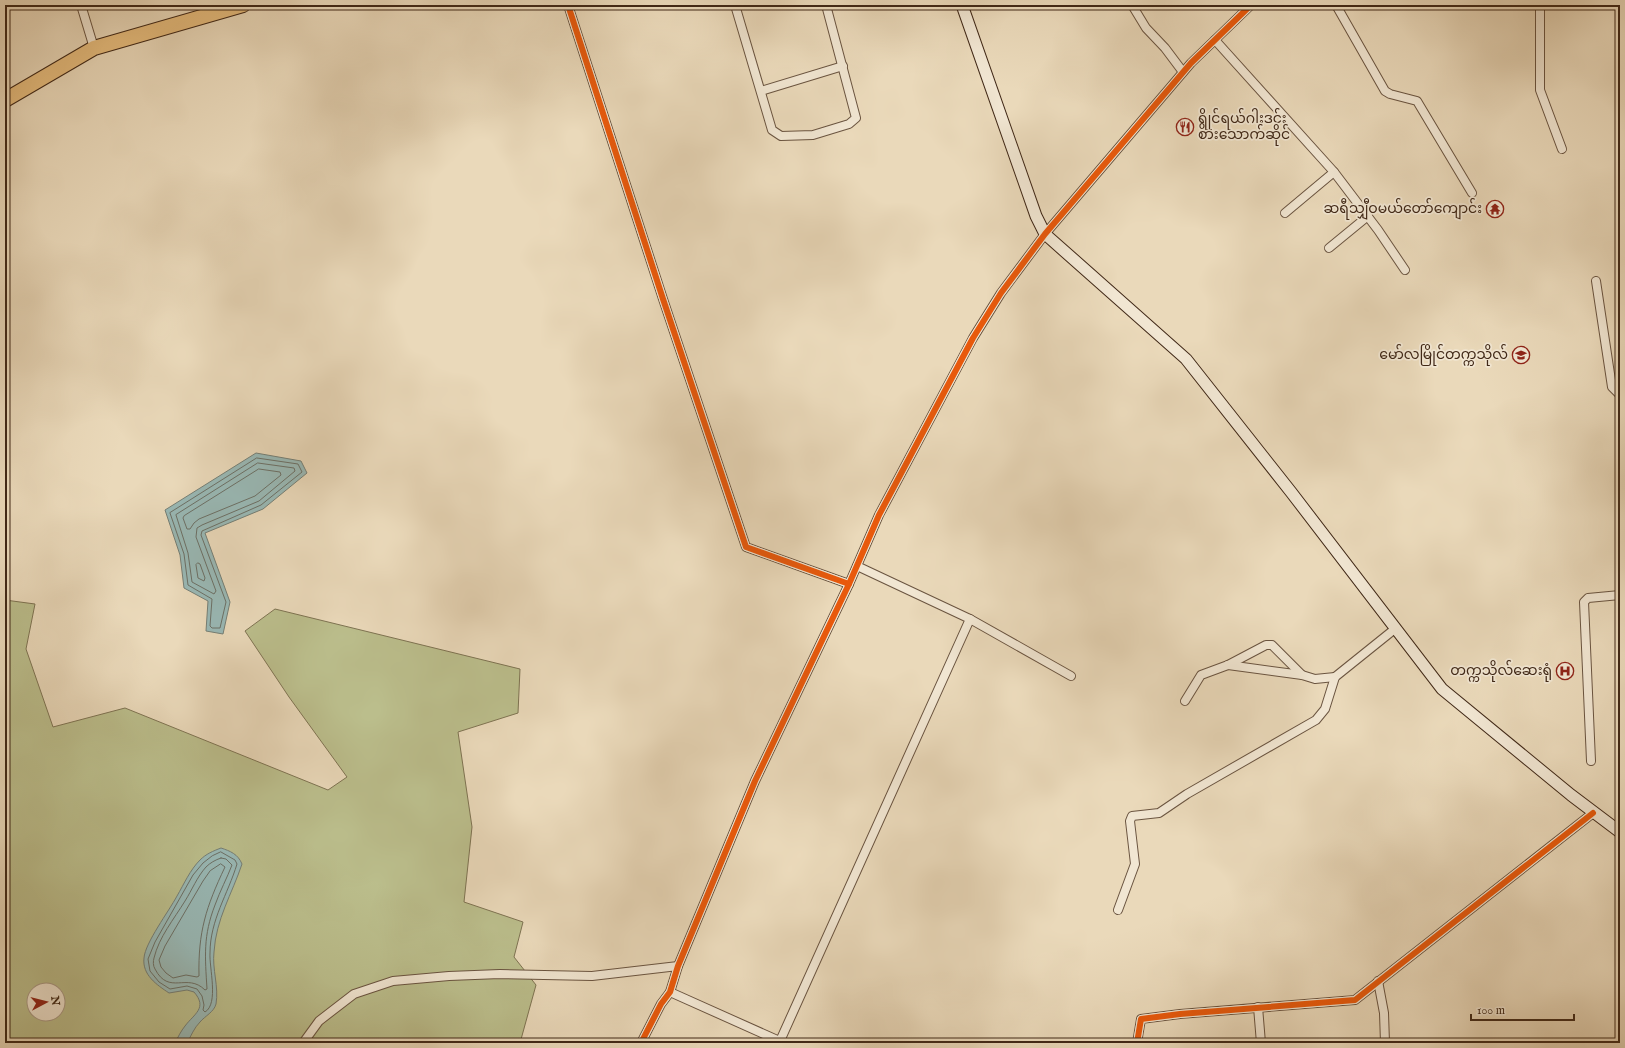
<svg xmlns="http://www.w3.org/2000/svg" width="1625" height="1048" viewBox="0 0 1625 1048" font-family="'IM FELL English','Noto Sans Myanmar',serif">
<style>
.green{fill:#bbbe8c;stroke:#7e7352;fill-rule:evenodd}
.water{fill:#99b9b6;stroke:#757f76}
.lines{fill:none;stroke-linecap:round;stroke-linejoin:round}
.shore{stroke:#6c7066;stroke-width:1}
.street-casing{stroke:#6a5440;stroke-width:10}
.secondary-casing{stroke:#402817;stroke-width:13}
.highway-casing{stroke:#402817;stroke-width:16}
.street{stroke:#f1e6d2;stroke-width:8}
.secondary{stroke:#f1e6d2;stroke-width:11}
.highway{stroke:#e5bc7d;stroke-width:14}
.cycleway-casing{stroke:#f1e6d2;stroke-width:8}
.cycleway{stroke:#e8590c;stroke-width:6}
.labels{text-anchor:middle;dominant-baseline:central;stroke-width:3.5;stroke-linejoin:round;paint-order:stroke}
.poi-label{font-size:14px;fill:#402817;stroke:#f1e6d2;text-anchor:end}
</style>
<rect width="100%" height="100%" fill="#ead9ba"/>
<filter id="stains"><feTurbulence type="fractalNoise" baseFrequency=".005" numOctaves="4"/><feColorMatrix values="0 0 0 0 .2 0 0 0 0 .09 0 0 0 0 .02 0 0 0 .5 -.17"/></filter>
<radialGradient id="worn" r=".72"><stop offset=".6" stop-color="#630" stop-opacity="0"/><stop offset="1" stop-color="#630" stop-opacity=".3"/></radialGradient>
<!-- green -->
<path class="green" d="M5 600 35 604 26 649 53 727 125 708 328 790 347 777 289 697 245 631 275 609 520 669 518 713 458 732 472 827 464 902 523 922 514 957 536 985 520 1043H5ZM34 990H58V1014H34Z"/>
<!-- water -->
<g class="water">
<path d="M256 453 301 461 307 473 263 509 205 533 230 602 223 634 206 631 208 601 184 588 180 555 165 510Z"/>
<path d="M221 848C230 851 238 854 242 864 232 894 216 919 214 952 212 969 219 987 216 1004 214 1012 205 1016 200 1022 194 1028 191 1036 187 1043H175C178 1037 181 1031 185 1026 194 1014 208 1008 194 992L187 990 169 993C157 985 142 975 144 958 145 943 169 911 177 896 184 884 190 870 200 860 206 854 213 851 221 848Z"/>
</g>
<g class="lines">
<!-- shore -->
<g class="shore">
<path d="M257 458 298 464 302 472 261 505 202 531 201 535 226 602 220 628H212L210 626 212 599 188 585 184 554 170 513Z"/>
<path d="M258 463 294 468 295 471 259 501 202 525 197 528 196 537 216 591 214 594 192 582 188 553 176 515Z"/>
<path d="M259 469 280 472 281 475 255 496 199 519 194 523 190 529H187L183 518 184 516Z"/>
<path d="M198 563 200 564 205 578 204 581 198 578 196 565Z"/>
<path d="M221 852 235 860 237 864C228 894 210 920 210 953 209 967 219 1004 205 1012L203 1010 204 1005 202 996 197 989 187 986 170 989 159 982 150 971 148 959 155 942 193 875 203 863 212 856Z"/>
<path d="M221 858 226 859 232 865C227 878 220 891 215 905 203 936 205 956 207 989L205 990C187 972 169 996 155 969 153 966 153 961 154 958 159 937 174 919 185 901 192 890 197 877 206 867 210 863 215 860 221 858Z"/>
<path d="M221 864 225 867C206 907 198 932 199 976L197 977 186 975 173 978 166 973 161 967 159 960 165 946 203 881 210 871Z"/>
</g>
<defs>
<g id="street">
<path d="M81 5 94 48"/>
<path d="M568 5 663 299 746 547 849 584"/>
<path d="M735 5 772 130 781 136 813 135 849 124 856 118 826 5"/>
<path d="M1132 5 1146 28 1165 48 1183 72"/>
<path d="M1336 5 1385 91 1390 94 1417 101 1472 193"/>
<path d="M1540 5V90L1562 149"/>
<path d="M1215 40 1334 172 1378 230 1405 270"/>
<path d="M761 91 843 66"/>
<path d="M1285 213 1334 172"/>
<path d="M1329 248 1368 216"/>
<path d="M1596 281 1612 387 1620 395"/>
<path d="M857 566 970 619 1071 676"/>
<path d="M1228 665 1302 675 1315 679 1335 677"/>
<path d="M1185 701 1201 675 1228 665 1266 645H1272L1302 675"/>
<path d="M1591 761 1584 602 1588 598 1620 595"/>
<path d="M1118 910 1135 864 1130 821 1132 816 1159 813 1187 794 1316 720 1325 709 1335 677 1396 628"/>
<path d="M1378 981 1384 1013 1385 1043"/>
<path d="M670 992 784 1043"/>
<path d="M1258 1007 1261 1043"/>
<path d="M780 1041 970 619"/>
<path d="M303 1043 319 1021 354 994 393 981 449 976 500 974 592 976 678 966"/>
<path d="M641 1043 661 1004 670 992 678 966 755 781 849 584 879 515 973 338 1001 293 1045 234 1191 63 1251 5"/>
<path d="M1137 1043 1141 1019 1180 1014 1355 1000 1593 813"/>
</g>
<path id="secondary" d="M962 5 1036 216 1045 234 1186 359 1291 492 1442 689 1571 795 1620 832"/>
<path id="highway" d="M5 100 94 48 243 5"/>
</defs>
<!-- street casing -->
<use href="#street" class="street-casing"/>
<!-- secondary casing -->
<use href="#secondary" class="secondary-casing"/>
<!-- highway casing -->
<use href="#highway" class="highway-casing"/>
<!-- street -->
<use href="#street" class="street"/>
<!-- secondary -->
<use href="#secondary" class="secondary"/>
<!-- highway -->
<use href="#highway" class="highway"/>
<defs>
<g id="cycleway">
<path d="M568 5 663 299 746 547 849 584"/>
<path d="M641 1043 661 1004 670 992 678 966 755 781 849 584 879 515 973 338 1001 293 1045 234 1191 63 1251 5"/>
<path d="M1137 1043 1141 1019 1180 1014 1355 1000 1593 813"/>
</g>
</defs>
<!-- cycleway casing -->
<use href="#cycleway" class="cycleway-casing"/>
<!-- cycleway -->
<use href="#cycleway" class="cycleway"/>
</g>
<!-- icons -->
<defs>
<symbol id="restaurant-ring" viewBox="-11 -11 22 22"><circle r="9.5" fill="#f1e6d2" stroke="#8f2418" stroke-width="1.5"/><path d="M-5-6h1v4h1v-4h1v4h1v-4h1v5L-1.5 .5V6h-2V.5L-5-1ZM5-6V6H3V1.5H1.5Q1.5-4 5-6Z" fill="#8f2418"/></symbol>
<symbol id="temple-ring" viewBox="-11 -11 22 22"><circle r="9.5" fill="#f1e6d2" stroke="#8f2418" stroke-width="1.5"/><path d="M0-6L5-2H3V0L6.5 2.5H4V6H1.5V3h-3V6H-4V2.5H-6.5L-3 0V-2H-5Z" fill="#8f2418"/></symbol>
<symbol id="university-ring" viewBox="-11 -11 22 22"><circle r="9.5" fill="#f1e6d2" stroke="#8f2418" stroke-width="1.5"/><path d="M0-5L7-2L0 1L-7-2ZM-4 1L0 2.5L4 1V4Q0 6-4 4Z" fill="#8f2418"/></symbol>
<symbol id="hospital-ring" viewBox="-11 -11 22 22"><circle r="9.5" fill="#f1e6d2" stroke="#8f2418" stroke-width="1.5"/><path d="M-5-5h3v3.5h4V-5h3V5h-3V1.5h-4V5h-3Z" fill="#8f2418"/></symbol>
</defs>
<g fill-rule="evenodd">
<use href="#restaurant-ring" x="1175" y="117" width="20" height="20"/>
<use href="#temple-ring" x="1485" y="199" width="20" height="20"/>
<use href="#university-ring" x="1511" y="345" width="20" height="20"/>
<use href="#hospital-ring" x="1555" y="661" width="20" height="20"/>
</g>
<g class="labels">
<!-- poi labels -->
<g class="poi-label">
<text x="1198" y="119" text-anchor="start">ရွိုင်ရယ်ဂါးဒင်း<tspan x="1198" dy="16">စားသောက်ဆိုင်</tspan></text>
<text x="1482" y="209">ဆရီသျှီဝမယ်တော်ကျောင်း</text>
<text x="1508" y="355">မော်လမြိုင်တက္ကသိုလ်</text>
<text x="1552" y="671">တက္ကသိုလ်ဆေးရုံ</text>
</g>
</g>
<!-- margin -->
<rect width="1625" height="1048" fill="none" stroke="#ead9ba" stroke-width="20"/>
<rect x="6" y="6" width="1613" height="1036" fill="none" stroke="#402817" stroke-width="2"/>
<rect x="10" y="10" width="1605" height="1028" fill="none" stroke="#402817"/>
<!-- north arrow -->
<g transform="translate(46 1002) rotate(83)"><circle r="19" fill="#f1e6d2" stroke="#aa9a87"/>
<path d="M0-3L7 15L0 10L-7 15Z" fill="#8f2418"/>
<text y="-6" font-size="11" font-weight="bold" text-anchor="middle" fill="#402817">N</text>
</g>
<!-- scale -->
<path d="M1471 1014v6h103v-6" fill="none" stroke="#402817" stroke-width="2"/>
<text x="1477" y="1014" font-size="12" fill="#402817" stroke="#f1e6d2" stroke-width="3" paint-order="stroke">100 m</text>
<rect width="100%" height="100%" filter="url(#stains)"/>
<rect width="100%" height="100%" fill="url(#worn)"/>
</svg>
